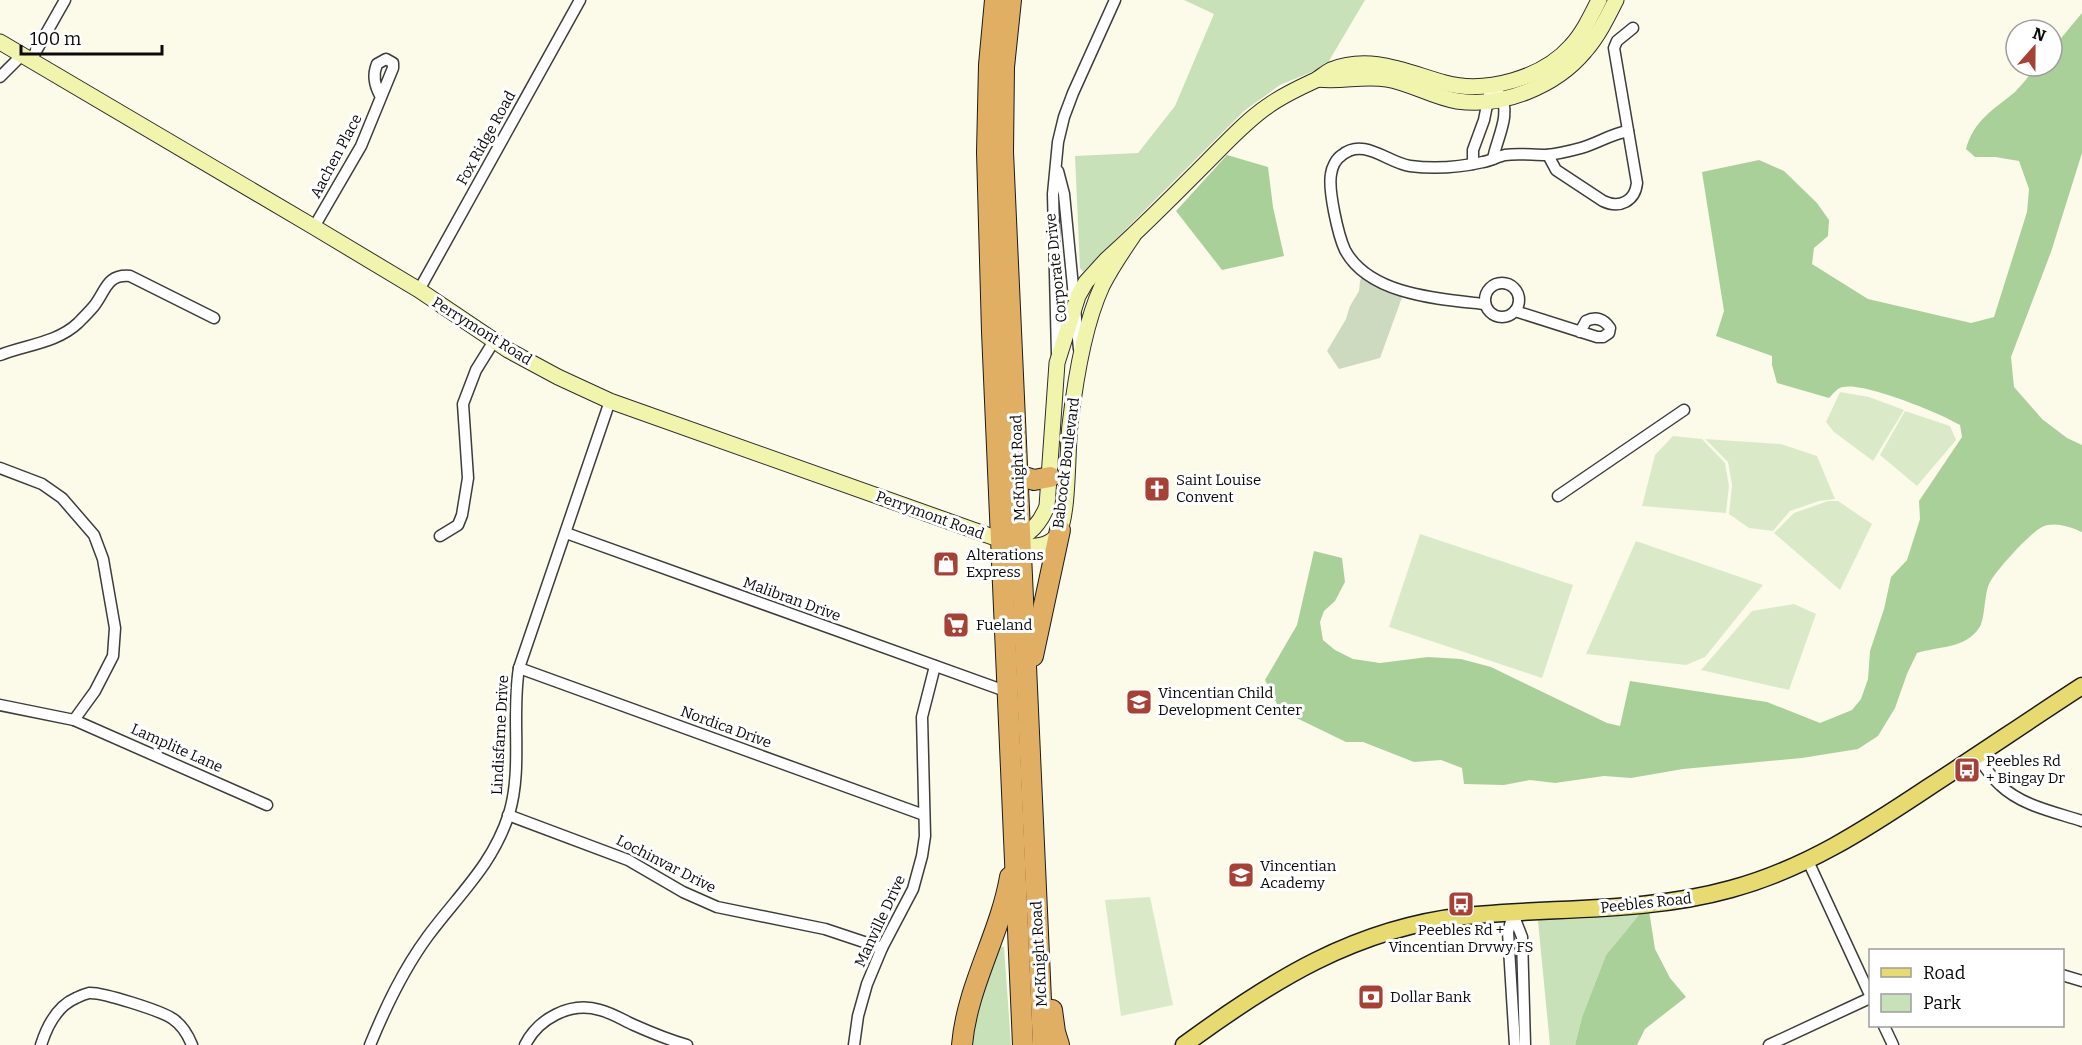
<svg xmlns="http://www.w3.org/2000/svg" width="2082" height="1045" viewBox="0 0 2082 1045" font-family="Bitter,serif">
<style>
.green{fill:#c8e1b9}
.forest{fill:#aad09a}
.cemetery{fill:#cddabf}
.pitch{fill:#daeac9}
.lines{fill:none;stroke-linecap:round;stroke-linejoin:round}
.street-casing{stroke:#3d3d3d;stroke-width:13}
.secondary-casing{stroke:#2c2c2c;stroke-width:17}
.primary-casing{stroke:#1b1b1b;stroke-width:19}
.highway-casing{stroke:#1b1b1b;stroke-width:22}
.street{stroke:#fff;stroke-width:10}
.secondary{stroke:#f1f4ad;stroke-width:15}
.primary{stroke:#e6da70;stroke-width:16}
.highway{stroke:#e0af64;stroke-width:20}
.labels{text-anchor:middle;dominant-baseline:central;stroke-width:6;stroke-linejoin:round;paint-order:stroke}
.street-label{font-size:15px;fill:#0a0a0a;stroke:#fff}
.poi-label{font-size:15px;fill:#0a0a0a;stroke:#fff;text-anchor:start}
</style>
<rect width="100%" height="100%" fill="#fcfbea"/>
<!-- green -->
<g class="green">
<path d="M1184 0H1365L1326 66 1280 85 1244 111 1083 272 1080 268 1075 156 1138 153 1175 106 1214 14Z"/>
<path d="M1648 904 1606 955 1582 1017 1575 1045H1550L1537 911Z"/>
<path d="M995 946 1004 947 1011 1045H969L972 1020Z"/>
</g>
<!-- forest -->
<g class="forest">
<path d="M2082 13V153L2051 252 2011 357 2014 387 2042 419 2067 438 2082 445V532C2070 527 2055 521 2042 527 2030 533 1995 571 1989 584 1984 595 1985 621 1979 628 1965 649 1939 646 1917 653L1907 674 1895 708 1878 736 1858 749 1802 758 1683 769 1631 778 1604 776 1555 783 1530 780 1504 785 1464 784 1462 768 1441 760 1414 762 1363 742H1346L1280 710 1265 680 1297 625 1314 551 1342 558 1345 582 1335 601 1324 611 1320 622 1323 640 1335 650 1353 659 1380 663 1428 657 1461 659 1491 667 1607 723 1620 726 1630 681 1767 702 1820 723 1852 710 1861 699 1868 679 1870 651 1884 609 1891 577 1907 560 1920 519 1919 501 1962 437 1960 425C1940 413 1864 382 1843 387 1837 388 1833 394 1829 398L1777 383 1772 365V356L1716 336 1724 311 1702 172 1759 160 1784 171 1817 203 1829 220 1828 236 1814 248 1812 264 1868 299 1971 323 1994 317 2027 212 2029 189 2019 161 1995 157H1975L1966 149C1974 120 1993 110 2015 92 2023 84 2030 74 2037 66H2052V49Z"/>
<path d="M1227 155 1268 167 1273 207 1284 256 1222 270 1176 211Z"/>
<path d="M1648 904 1655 949 1670 978 1686 997 1645 1029 1637 1045H1575L1582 1017 1606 955Z"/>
</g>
<!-- cemetery -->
<path class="cemetery" d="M1364 271 1404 292 1380 358 1339 369 1327 351 1346 319 1350 306 1359 291 1360 281Z"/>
<!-- pitch -->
<g class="pitch">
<path d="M1840 392 1869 397 1904 410 1873 461 1834 432 1826 422Z"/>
<path d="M1905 411 1950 426 1956 440 1917 486 1880 455Z"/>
<path d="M1673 436 1702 439 1725 463 1729 486 1726 513 1642 506 1655 455Z"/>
<path d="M1705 439 1781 444 1817 456 1835 499 1819 501 1790 511 1773 531 1749 528 1729 514 1732 485 1728 462Z"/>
<path d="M1828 501H1838L1872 524 1840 590 1774 533 1794 513Z"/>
<path d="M1420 534 1573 585 1542 678 1389 627Z"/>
<path d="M1636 541 1763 585 1705 657 1686 665 1586 654Z"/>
<path d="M1794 604 1816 614 1789 690 1701 670 1752 611Z"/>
<path d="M1150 897 1173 1005 1121 1016 1105 900Z"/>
</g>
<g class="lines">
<defs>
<g id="street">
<path d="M31 60 65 0"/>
<path d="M0 77 22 55"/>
<path d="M1548 155 1556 170 1603 201C1620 209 1635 201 1637 183L1614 48 1617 41 1633 28"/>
<path d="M1493 159C1496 140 1513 112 1499 94"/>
<path d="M1473 164V150L1484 120 1491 85"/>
<path d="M1058 171 1064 194 1079 349"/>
<path d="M314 227 361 146 393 68V63L386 59 377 64C372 76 375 87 381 97"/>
<circle cx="1502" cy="300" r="17"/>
<path d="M419 290 580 0"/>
<path d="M1484 304C1439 299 1369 295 1345 250 1338 235 1328 190 1331 174 1332 167 1336 159 1342 155 1364 137 1388 163 1410 166 1433 169 1461 167 1483 162 1490 161 1497 157 1505 155 1518 153 1532 155 1546 155 1558 154 1570 151 1581 148 1598 143 1611 134 1628 131"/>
<path d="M1515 311 1597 337H1603L1609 333 1610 328C1604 319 1596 316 1586 321L1580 332"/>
<path d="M1057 354 1053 194 1058 142 1064 117 1073 93 1115 0"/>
<path d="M0 355C25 345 57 343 78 323 83 318 89 312 94 306 106 291 106 274 130 276L214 318"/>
<path d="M0 468 42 484 62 498 94 535 103 559 115 628 113 656 95 691 74 720"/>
<path d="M1558 496 1684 410"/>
<path d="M566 533 1008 692"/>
<path d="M440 536 458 525 462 515 468 478 463 404 476 370 494 341"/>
<path d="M519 668 924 815"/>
<path d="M0 705 74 720 267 805"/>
<path d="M1977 756C1984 766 1991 777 2000 785 2022 806 2055 812 2082 821"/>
<path d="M508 815 628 860 683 892 717 907 825 929 882 948"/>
<path d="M1808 861 1870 995"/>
<path d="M1513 914 1522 937 1525 1045"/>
<path d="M1513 914 1508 932 1515 1045"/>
<path d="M2062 975 2082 981"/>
<path d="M1884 1026 1893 1045"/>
<path d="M41 1045C47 1026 57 1006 76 998 80 996 85 994 89 993 102 992 162 1011 173 1019 182 1025 188 1035 192 1045"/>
<path d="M370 1045C386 1006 403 970 428 936 459 894 492 866 509 814 523 768 511 716 519 668L610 401"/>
<path d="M525 1045C538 1019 570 1001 600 1010 612 1013 623 1020 634 1025 652 1033 669 1040 687 1045"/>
<path d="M854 1045 858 1016 867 984 882 948 913 889 922 856 925 836 922 717 935 666"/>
<path d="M1769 1045 1870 998"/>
</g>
<g id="secondary">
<path d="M0 42 314 227 419 290 508 350 558 377 610 401 1021 547C1035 546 1050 547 1058 534 1069 516 1067 448 1070 425 1075 382 1084 325 1102 286 1111 268 1122 252 1133 236"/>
<path d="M1318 79C1341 82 1363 75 1387 79 1411 83 1433 97 1457 101 1502 108 1556 86 1585 51 1598 36 1607 18 1616 0"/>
<path d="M1013 539C1029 538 1042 520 1047 506L1057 363 1078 296 1086 282 1107 259C1142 228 1175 194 1208 161 1227 142 1246 121 1268 106 1283 95 1299 88 1316 80 1321 77 1325 73 1331 70 1371 54 1408 73 1445 83 1486 94 1543 78 1571 46 1583 33 1591 16 1599 0"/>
</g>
<path id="primary" d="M1184 1045C1271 981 1355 928 1465 916 1554 907 1645 913 1731 889 1805 869 1866 829 1929 787 1980 754 2031 719 2082 686"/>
<g id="highway">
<path d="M995 0 989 65 987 152 992 332 1023 1045"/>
<path d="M1011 0 1004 67 1003 152 1043 1045"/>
<path d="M1018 475 1034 480 1050 477"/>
<path d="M1033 656 1060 530"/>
<path d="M1052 1010 1055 1032 1059 1045"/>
<path d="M962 1045C967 986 1000 935 1010 877"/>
</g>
</defs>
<!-- street casing -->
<use href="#street" class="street-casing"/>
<!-- secondary casing -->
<use href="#secondary" class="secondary-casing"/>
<!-- primary casing -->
<use href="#primary" class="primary-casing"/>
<!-- highway casing -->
<use href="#highway" class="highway-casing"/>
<!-- street -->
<use href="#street" class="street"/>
<!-- secondary -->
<use href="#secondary" class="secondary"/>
<!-- primary -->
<use href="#primary" class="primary"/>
<!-- highway -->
<use href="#highway" class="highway"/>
</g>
<!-- icons -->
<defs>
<symbol id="church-square" viewBox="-11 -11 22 22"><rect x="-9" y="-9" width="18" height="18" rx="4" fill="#a64136" stroke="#fff"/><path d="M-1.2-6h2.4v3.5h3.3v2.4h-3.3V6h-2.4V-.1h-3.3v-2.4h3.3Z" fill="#fff"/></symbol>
<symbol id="shop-square" viewBox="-11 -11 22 22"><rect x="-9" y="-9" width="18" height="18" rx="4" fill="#a64136" stroke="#fff"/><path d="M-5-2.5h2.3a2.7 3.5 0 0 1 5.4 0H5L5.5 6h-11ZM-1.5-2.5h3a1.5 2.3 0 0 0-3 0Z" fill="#fff"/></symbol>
<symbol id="supermarket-square" viewBox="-11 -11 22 22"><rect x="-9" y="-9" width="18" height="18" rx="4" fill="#a64136" stroke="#fff"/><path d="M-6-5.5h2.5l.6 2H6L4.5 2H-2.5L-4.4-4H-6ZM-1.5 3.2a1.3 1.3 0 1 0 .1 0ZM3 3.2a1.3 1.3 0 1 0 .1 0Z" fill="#fff"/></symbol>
<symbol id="school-square" viewBox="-11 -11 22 22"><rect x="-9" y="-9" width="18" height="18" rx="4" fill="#a64136" stroke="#fff"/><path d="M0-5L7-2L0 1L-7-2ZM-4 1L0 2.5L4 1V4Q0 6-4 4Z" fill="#fff"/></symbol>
<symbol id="bus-square" viewBox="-11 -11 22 22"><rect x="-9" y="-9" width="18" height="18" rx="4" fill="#a64136" stroke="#fff"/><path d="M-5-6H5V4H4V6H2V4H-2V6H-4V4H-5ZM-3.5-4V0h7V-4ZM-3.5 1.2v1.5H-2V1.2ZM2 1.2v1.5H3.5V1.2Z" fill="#fff"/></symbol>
<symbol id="bank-square" viewBox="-11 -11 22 22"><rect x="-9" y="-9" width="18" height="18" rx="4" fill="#a64136" stroke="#fff"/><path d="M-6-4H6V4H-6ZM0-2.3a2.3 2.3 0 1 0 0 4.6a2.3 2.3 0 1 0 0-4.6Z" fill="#fff"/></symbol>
</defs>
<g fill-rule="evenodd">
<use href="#church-square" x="1142" y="474" width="30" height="30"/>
<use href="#shop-square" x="931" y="549" width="30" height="30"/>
<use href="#supermarket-square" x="941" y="610" width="30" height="30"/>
<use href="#school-square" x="1124" y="687" width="30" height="30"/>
<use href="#bus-square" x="1952" y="755" width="30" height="30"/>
<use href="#school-square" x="1226" y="860" width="30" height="30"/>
<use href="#bus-square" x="1446" y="889" width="30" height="30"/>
<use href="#bank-square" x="1356" y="982" width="30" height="30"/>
</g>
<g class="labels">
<!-- street labels -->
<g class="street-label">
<text transform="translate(486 138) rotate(-61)">Fox Ridge Road</text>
<text transform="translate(336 156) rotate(-62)">Aachen Place</text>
<text transform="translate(1056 268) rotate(-96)">Corporate Drive</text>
<text transform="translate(482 331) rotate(32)">Perrymont Road</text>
<text transform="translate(1066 463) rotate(-83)">Babcock Boulevard</text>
<text transform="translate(1018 468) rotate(-92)">McKnight Road</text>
<text transform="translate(930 515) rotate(20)">Perrymont Road</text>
<text transform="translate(792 599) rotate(20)">Malibran Drive</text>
<text transform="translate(726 727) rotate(20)">Nordica Drive</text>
<text transform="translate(500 735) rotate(-87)">Lindisfarne Drive</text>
<text transform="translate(177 748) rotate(24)">Lamplite Lane</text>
<text transform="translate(666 864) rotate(27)">Lochinvar Drive</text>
<text transform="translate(1646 903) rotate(-6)">Peebles Road</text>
<text transform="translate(880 921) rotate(-65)">Manville Drive</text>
<text transform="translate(1039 954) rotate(-93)">McKnight Road</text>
</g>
<!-- poi labels -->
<g class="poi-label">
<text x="1176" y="480">Saint Louise<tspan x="1176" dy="17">Convent</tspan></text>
<text x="966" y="555">Alterations<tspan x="966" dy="17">Express</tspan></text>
<text x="976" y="625">Fueland</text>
<text x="1158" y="693">Vincentian Child<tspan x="1158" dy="17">Development Center</tspan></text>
<text x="1986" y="761">Peebles Rd<tspan x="1986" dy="17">+ Bingay Dr</tspan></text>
<text x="1260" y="866">Vincentian<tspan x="1260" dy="17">Academy</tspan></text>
<text x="1461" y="930" text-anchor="middle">Peebles Rd +<tspan x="1461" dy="17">Vincentian Drvwy FS</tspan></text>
<text x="1390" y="997">Dollar Bank</text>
</g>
</g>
<!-- legend -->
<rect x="1869" y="949" width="195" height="78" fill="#ffffff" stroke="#9d9d9d" stroke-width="1.5"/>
<rect x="1881" y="968" width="30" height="9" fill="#e6da70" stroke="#9d9d9d" stroke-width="1.5"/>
<text x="1923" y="979" font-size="18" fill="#0a0a0a">Road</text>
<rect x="1881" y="994" width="30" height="18" fill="#c8e1b9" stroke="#9d9d9d" stroke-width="1.5"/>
<text x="1923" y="1009" font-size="18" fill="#0a0a0a">Park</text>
<!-- north arrow -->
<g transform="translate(2034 48) rotate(21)"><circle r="28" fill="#ffffff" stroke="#9d9d9d" stroke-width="1.5"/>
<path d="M0-4.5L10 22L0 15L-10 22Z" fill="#a64136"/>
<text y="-9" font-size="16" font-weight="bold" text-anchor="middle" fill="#0a0a0a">N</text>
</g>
<!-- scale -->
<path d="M21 45v9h141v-9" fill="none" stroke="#0a0a0a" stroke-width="3"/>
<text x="30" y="45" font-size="18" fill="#0a0a0a" stroke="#ffffff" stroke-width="4.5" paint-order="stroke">100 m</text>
</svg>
